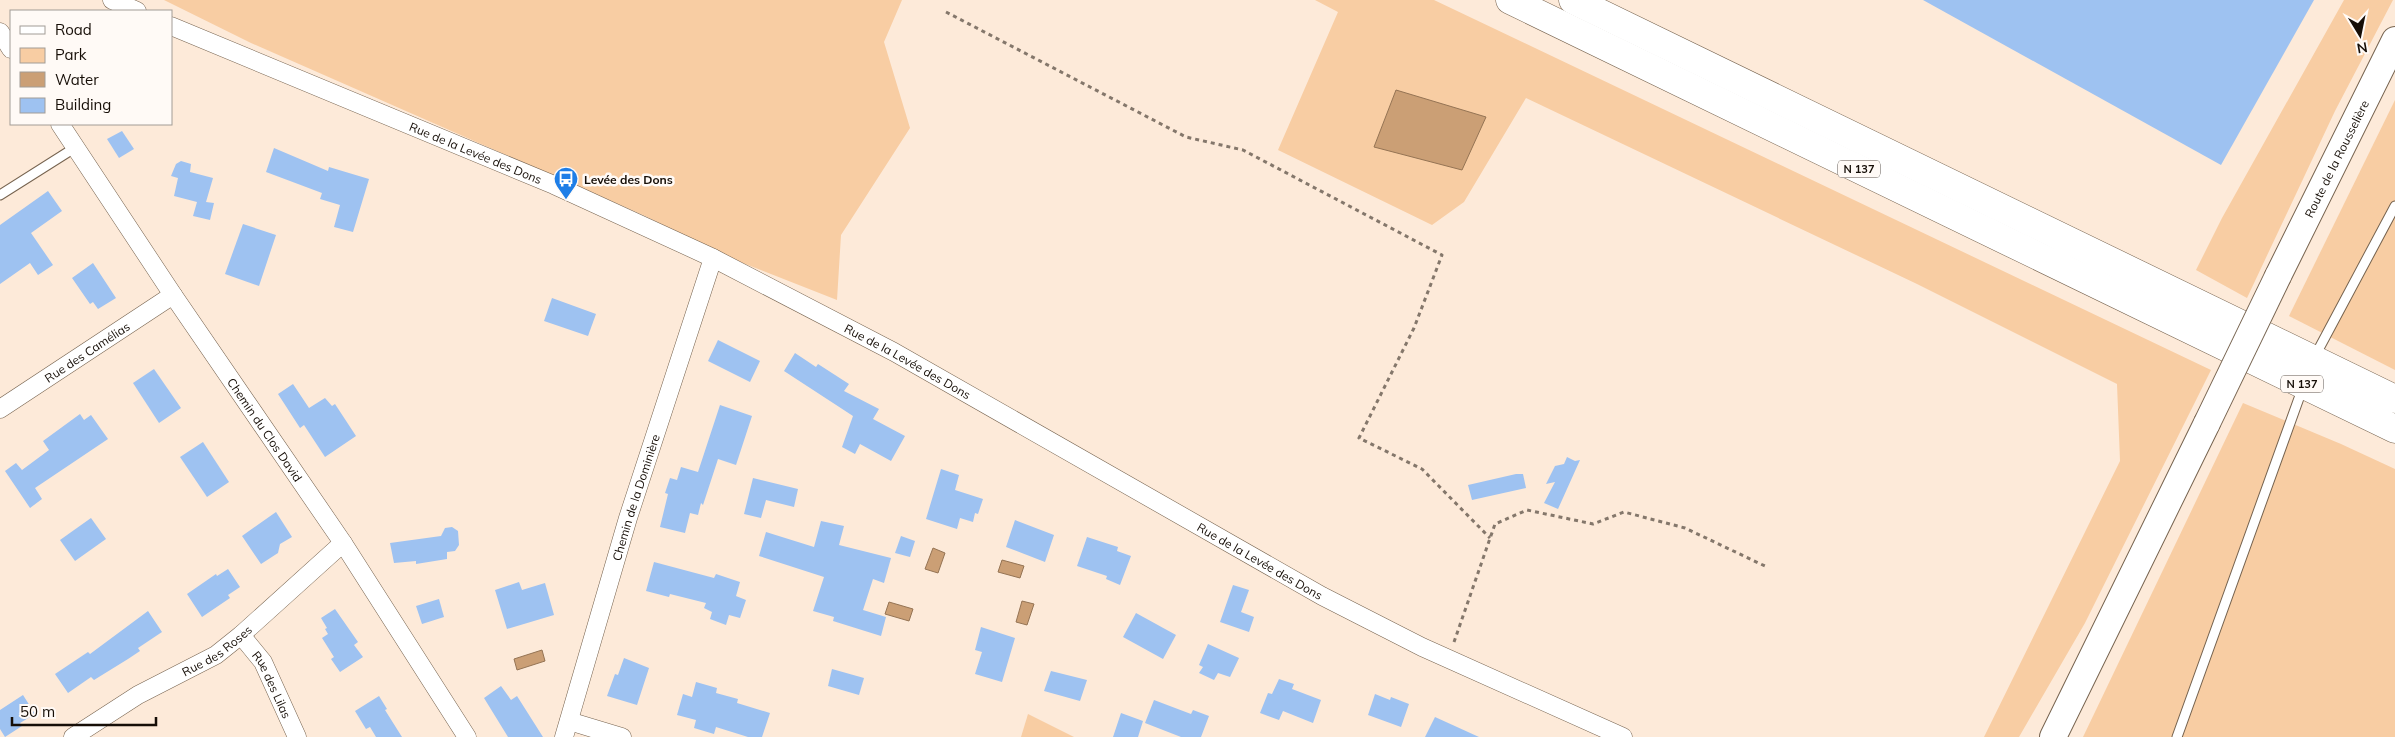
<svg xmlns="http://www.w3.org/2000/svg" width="2395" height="737" viewBox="0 0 2395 737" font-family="Mulish,sans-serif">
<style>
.green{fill:#f8cda3}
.water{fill:#cb9f75;stroke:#957454}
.building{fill:#9ec2f1}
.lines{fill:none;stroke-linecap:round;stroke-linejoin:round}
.lane-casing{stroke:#76634f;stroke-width:11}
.street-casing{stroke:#76634f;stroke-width:19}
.secondary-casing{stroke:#76634f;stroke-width:28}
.highway-casing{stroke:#76634f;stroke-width:29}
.path{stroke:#84776b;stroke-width:3;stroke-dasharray:4 4;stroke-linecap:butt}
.lane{stroke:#fff;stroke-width:9}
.street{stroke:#fff;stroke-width:18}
.secondary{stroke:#fff;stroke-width:26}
.highway{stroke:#fff;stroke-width:28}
.secondary-bridge-casing{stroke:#76634f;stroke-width:28;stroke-linecap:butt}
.secondary-bridge{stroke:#fff;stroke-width:26}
.labels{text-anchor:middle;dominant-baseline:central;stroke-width:5;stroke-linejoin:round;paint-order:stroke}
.shield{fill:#fffaf6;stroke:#5c554f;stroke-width:1}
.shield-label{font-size:11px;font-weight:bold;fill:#160e07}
.street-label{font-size:12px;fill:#160e07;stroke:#fffaf6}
.poi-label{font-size:12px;font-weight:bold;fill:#160e07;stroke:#fffaf6;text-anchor:start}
</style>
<rect width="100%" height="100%" fill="#fdead9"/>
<!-- green -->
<g class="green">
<path d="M164 0H902L884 42 910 128 841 235 837 300 730 258 643 215 251 43Z"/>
<path d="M1315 0H1434L2211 370 2085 623 2019 737H1984L2120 461 2117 384 1917 284 1526 98 1464 202 1432 225 1278 150 1338 12Z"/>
<path d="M2344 0H2393L2335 111 2247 298 2196 270 2222 218Z"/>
<path d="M2395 100V370L2289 316Z"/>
<path d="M2243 403 2341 444 2395 469V737H2083Z"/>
<path d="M1028 714 1074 737H1021Z"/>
</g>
<!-- water -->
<g class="water">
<path d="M1396 90 1486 117 1462 170 1374 147Z"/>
<path d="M933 548 945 553 938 573 925 569Z"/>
<path d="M1002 560 1024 566 1020 578 998 572Z"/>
<path d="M1022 601 1034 604 1027 625 1016 622Z"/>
<path d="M889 602 913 609 909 621 885 614Z"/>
<path d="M542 650 545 661 517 670 514 659Z"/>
</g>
<!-- building -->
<g class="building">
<path d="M1923 0H2314L2221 165Z"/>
<path d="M122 131 134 149 119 158 107 139Z"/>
<path d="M274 148 328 171 329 167 369 179 353 232 334 227 340 205 320 199 322 193 266 172Z"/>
<path d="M181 161 191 164 190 172 213 178 206 202 214 203 210 220 193 216 197 202 174 196 178 178 171 176 176 164Z"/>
<path d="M48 191 62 211 31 233 53 265 38 275 30 263 0 284V225Z"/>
<path d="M243 224 276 235 259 286 225 274Z"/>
<path d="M93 263 116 298 98 309 93 302 90 304 72 278Z"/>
<path d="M552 298 596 314 588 336 544 321Z"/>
<path d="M718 340 760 361 750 382 708 361Z"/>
<path d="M795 353 816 367 818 364 849 384 844 391 879 409 873 419 905 436 891 461 860 444 855 454 842 447 853 416 784 371Z"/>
<path d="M154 369 181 408 159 423 133 383Z"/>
<path d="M293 384 309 408 325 398 332 406 335 404 356 436 325 457 304 425 300 428 278 394Z"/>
<path d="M720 405 752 416 736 465 718 459 703 505 701 503 698 515 690 513 685 533 660 527 668 494 665 493 670 478 677 480 681 467 698 472Z"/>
<path d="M80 414 84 420 91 415 108 439 35 488 42 499 30 508 5 471 16 463 22 470 49 450 43 441Z"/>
<path d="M203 442 229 482 207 497 180 457Z"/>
<path d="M1567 457 1575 461 1580 460 1558 509 1544 503 1555 482 1546 484 1555 466 1564 464Z"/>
<path d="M941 469 959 475 955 490 983 499 978 514 975 513 973 522 960 518 957 529 926 519Z"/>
<path d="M1516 474H1523L1526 488 1472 500 1468 485Z"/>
<path d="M753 478 798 489 794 507 766 500 761 518 744 514Z"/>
<path d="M276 512 292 537 280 544 278 553 261 564 242 536Z"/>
<path d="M91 518 106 539 75 561 60 540Z"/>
<path d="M1015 520 1054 535 1045 562 1006 547Z"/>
<path d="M821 521 844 526 839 545 891 558 884 583 873 579 863 610 886 617 881 636 833 621 834 617 813 611 824 577 759 556 766 532 814 547Z"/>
<path d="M452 527 458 531 459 545 455 551 447 552V559L416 564V561L394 563 390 543 441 536 445 528Z"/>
<path d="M901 536 915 541 910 557 895 553Z"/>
<path d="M1087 537 1118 547 1117 551 1131 556 1120 585 1106 579 1107 576 1077 566Z"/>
<path d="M654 562 714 578 716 574 740 582 736 596 746 600 740 618 729 615 726 625 710 619 712 612 704 608 706 603 670 594 669 597 646 591Z"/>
<path d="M228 569 240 587 228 595 230 598 202 617 187 594 216 574 217 576Z"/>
<path d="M519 582 522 590 545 583 554 615 507 629 495 590Z"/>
<path d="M1233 585 1249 590 1241 612 1254 617 1249 632 1220 622Z"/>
<path d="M439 599 444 617 422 624 416 606Z"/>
<path d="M335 609 358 642 354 645 363 657 340 672 331 659 334 657 322 638 328 634 325 629 327 628 321 618Z"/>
<path d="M148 611 162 632 138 648 140 651 128 659 94 680 91 677 68 693 55 674 88 652 90 654Z"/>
<path d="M1136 613 1176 635 1163 659 1123 637Z"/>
<path d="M981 627 1015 638 1002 682 975 674 982 652 975 650Z"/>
<path d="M1208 644 1239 658 1230 677 1218 673 1214 680 1199 673 1203 667 1199 665Z"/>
<path d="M624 658 649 668 637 705 607 696 615 674 618 675Z"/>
<path d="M832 669 864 678 859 695 828 686Z"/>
<path d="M1051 671 1087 680 1080 701 1044 691Z"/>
<path d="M1279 679 1294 684 1292 689 1321 700 1313 723 1283 711 1279 720 1260 713 1268 693 1272 694Z"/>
<path d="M696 682 717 688 716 693 738 699 737 703 770 713 762 737H748L716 727 714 734 694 728 696 720 677 715 683 694 692 697Z"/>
<path d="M501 686 511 700 517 696 543 737H508L484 698Z"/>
<path d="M1375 694 1390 700 1391 697 1409 704 1401 727 1368 715Z"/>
<path d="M23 695 35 714 20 723 22 726 5 737 0 729V710Z"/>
<path d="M379 696 387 709 385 710 402 737H376L370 727 366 729 355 711Z"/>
<path d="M1154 700 1191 714 1193 710 1209 716 1201 737H1181L1145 723Z"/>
<path d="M1121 713 1143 721 1138 737H1113Z"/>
<path d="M1435 717 1479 737H1425Z"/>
</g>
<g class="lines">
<defs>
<g id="lane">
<path d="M0 195 76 147"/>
<path d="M2315 356 2395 206"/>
<path d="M2177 737 2303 387"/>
</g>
<g id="street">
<path d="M112 0 137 11"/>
<path id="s1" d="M171 26 554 185 713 258 894 352 1322 596 1422 647 1623 737"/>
<path d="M0 32 11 49"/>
<path id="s2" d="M60 124 173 295 343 543 467 737"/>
<path id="s3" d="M0 409 173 295"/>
<path id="s4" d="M241 635 263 662 297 737"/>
<path d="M569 721 622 737"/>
<path id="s5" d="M73 737 138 695 216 655 241 635 343 543"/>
<path id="s6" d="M564 737 628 518 713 258"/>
</g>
<g id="secondary">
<path id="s7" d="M2278 276 2395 40"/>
<path d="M2053 737 2207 423"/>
</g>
<g id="highway">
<path d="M1510 0 2395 429"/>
<path d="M1573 0 2395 399"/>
</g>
</defs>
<!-- lane casing -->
<use href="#lane" class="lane-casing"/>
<!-- street casing -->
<use href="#street" class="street-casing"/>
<!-- secondary casing -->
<use href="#secondary" class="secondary-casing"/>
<!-- highway casing -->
<use href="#highway" class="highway-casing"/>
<!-- path -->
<g class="path">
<path d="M946 12 1186 137 1243 150 1442 255 1414 328 1359 438 1422 469 1490 538"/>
<path d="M1454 642 1495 524 1527 510 1593 524 1624 512 1685 528 1767 567"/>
</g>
<!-- lane -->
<use href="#lane" class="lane"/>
<!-- street -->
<use href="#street" class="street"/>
<!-- secondary -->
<use href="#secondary" class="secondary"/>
<!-- highway -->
<use href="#highway" class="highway"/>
<defs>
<path id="secondary-bridge" d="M2207 423 2278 276"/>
</defs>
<!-- secondary-bridge casing -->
<use href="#secondary-bridge" class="secondary-bridge-casing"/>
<!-- secondary-bridge -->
<use href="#secondary-bridge" class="secondary-bridge"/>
</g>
<!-- icons -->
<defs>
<symbol id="bus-pin" viewBox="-11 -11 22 30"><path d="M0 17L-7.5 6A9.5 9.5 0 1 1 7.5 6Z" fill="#1e7ee7" stroke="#fffaf6"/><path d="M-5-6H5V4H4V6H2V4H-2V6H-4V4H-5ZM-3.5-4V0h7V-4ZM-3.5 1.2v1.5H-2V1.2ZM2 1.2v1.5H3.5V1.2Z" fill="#fff"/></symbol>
</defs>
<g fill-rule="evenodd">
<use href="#bus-pin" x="552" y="165" width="28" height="38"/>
</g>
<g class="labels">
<!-- shield labels -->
<g class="shield">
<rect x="1838" y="160.5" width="42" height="17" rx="4"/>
<rect x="2281" y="375.5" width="42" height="17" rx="4"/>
</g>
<g class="shield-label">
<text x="1859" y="169">N 137</text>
<text x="2302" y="384">N 137</text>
</g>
<!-- street labels -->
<g class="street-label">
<text stroke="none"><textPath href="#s1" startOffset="330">Rue de la Levée des Dons</textPath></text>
<text stroke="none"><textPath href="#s7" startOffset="131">Route de la Rousselière</textPath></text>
<text stroke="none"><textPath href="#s3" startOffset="104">Rue des Camélias</textPath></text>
<text stroke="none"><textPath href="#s1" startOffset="810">Rue de la Levée des Dons</textPath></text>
<text stroke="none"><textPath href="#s2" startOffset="368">Chemin du Clos David</textPath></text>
<text stroke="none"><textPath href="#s6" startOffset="250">Chemin de la Dominière</textPath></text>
<text stroke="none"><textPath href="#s1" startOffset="1215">Rue de la Levée des Dons</textPath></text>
<text stroke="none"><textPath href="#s5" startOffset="168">Rue des Roses</textPath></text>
<text stroke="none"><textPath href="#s4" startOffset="59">Rue des Lilas</textPath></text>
</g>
<!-- poi labels -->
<g class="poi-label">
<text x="584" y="179">Levée des Dons</text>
</g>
</g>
<!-- legend -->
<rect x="10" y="10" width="162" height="115" fill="#fffaf6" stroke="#a29c96"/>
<rect x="20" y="26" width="25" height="8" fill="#ffffff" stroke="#a29c96"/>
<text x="55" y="35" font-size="15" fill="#160e07">Road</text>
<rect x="20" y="48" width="25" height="15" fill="#f8cda3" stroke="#a29c96"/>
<text x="55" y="60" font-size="15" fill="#160e07">Park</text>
<rect x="20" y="72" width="25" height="15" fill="#cb9f75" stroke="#a29c96"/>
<text x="55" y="85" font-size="15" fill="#160e07">Water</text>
<rect x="20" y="98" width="25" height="15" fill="#9ec2f1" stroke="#a29c96"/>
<text x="55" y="110" font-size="15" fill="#160e07">Building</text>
<!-- north arrow -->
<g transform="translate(2360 35) rotate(170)" stroke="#fffaf6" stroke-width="4" paint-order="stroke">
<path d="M0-4L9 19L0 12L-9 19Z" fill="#160e07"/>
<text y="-8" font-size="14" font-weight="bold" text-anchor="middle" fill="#160e07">N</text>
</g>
<!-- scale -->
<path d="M12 717v8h144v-8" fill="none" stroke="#160e07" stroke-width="2.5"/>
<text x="20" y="717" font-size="15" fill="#160e07" stroke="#fffaf6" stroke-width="4" paint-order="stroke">50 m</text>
</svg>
